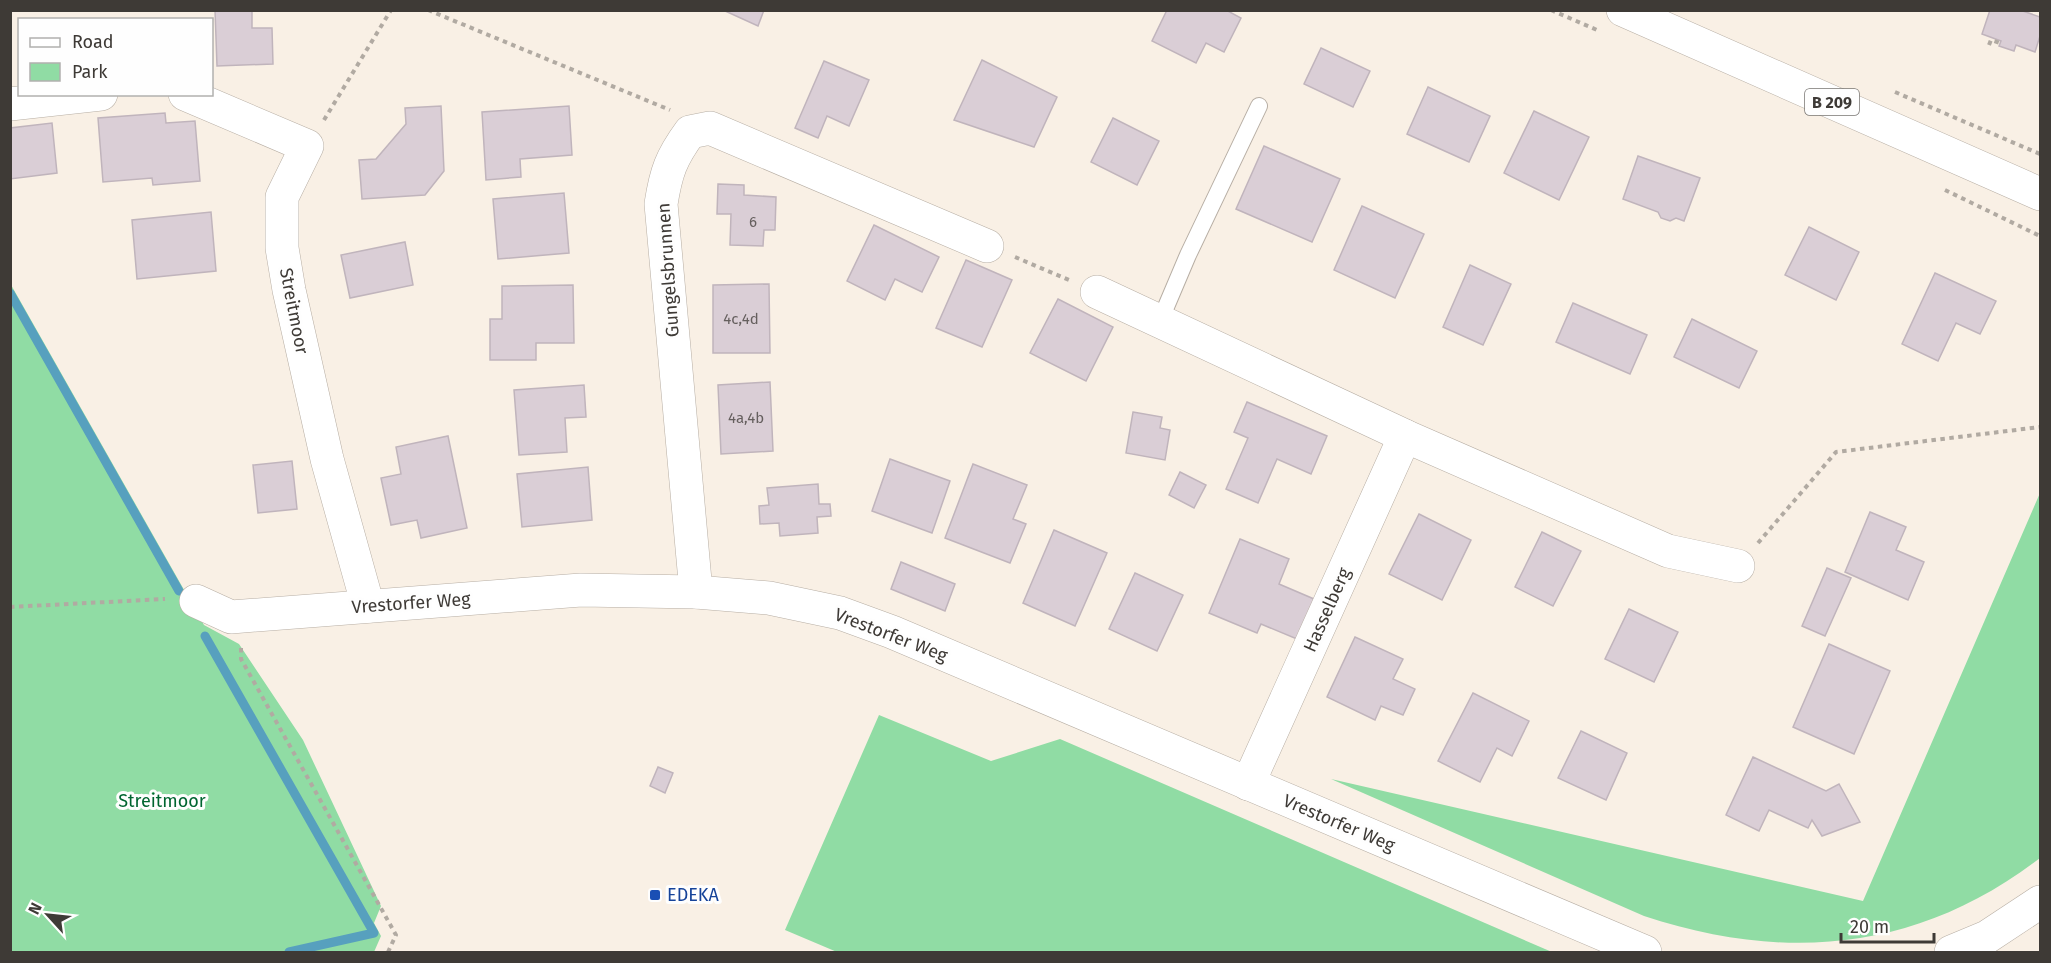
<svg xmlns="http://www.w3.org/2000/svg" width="2051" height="963" viewBox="0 0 2051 963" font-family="'Fira Sans',sans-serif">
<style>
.green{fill:#90dca4}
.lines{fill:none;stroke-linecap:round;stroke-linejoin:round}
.stream{stroke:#57a0be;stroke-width:9}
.building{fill:#daced6;stroke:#c0b4bc;stroke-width:1.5}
.lane-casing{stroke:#b7aea4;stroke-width:18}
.street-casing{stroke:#b7aea4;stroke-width:34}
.primary-casing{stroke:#b7aea4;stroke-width:34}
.path{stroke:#b1aaa2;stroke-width:4;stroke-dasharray:4.5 4.5;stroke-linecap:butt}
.lane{stroke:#fff;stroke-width:16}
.street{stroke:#fff;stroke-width:33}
.primary{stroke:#fff;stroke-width:33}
.transit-dot{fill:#1a4fb4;stroke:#fefefe;stroke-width:2}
.labels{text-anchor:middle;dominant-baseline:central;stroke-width:6;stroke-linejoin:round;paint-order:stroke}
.number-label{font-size:15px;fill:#655f5e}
.shield{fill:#fefefe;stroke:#787572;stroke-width:1.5}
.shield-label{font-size:16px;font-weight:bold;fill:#3e3a36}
.street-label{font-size:18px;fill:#3e3a36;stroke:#fefefe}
.park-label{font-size:18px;fill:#006530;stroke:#fefefe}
.transit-label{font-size:18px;fill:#164399;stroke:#fefefe;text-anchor:start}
</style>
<rect width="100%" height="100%" fill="#f9f0e5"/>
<!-- green -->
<g class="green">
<path d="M10 283 204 625 239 644 303 740 381 906 374 923 381 936 374 952H11Z"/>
<path d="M2040 493V858C1919 951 1787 963 1644 916L1331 779 1863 901Z"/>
<path d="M879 715 991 761 1060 739 1552 952H837L785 930Z"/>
</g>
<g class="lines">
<!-- stream -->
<g class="stream">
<path d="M10 293 179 591"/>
<path d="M205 636 374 933 289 952"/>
</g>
</g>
<!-- building -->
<g class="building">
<path d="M215 10H252V28H272L273 64 217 66Z"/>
<path d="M723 10H764L758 26Z"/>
<path d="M1167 10H1226L1241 18 1224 52 1206 43 1196 63 1152 41Z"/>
<path d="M1990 10H2020L2040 17V36L2035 52 2016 45 2014 51 1999 46 2001 41 1982 34Z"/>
<path d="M1321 48 1370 71 1353 107 1304 84Z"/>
<path d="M982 60 1057 97 1034 147 954 120Z"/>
<path d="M824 61 869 80 849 126 827 116 818 138 795 128Z"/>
<path d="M1428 87 1490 116 1469 162 1407 134Z"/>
<path d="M441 106 444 171 425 195 362 199 359 160 376 159 406 124 405 108Z"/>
<path d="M569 106 572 155 520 159 521 177 486 180 482 112Z"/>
<path d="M1534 111 1589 137 1559 200 1504 173Z"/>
<path d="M165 113 166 123 195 121 200 181 153 185 152 178 103 182 98 118Z"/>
<path d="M1113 118 1159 141 1137 185 1091 162Z"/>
<path d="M52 123 57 173 10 179V128Z"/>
<path d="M1264 146 1340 179 1312 242 1236 209Z"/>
<path d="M1638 156 1700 178 1684 221 1676 218 1670 221 1661 218 1658 212 1623 199Z"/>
<path d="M718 184 744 185V195L776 197 775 230H764L763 246 730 245 731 214H717Z"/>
<path d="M564 193 569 253 498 259 493 199Z"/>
<path d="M1362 206 1424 234 1395 298 1334 270Z"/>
<path d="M211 212 216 271 137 279 132 220Z"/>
<path d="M874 225 939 257 922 292 895 279 885 300 847 281Z"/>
<path d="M1809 227 1859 252 1836 300 1785 275Z"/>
<path d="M405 242 413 285 350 298 341 255Z"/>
<path d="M966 260 1012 280 982 347 936 328Z"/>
<path d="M1470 265 1511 284 1483 345 1443 327Z"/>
<path d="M1935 273 1996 301 1980 334 1956 323 1938 361 1902 344Z"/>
<path d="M769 284 770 353H713V285Z"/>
<path d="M573 285 574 343H536V360H490V319H502V286Z"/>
<path d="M1058 299 1113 327 1086 381 1030 353Z"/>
<path d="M1573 303 1647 335 1630 374 1556 342Z"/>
<path d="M1692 319 1757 351 1739 388 1674 357Z"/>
<path d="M770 382 773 451 721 454 718 385Z"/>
<path d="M584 385 586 417 565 418 567 452 519 455 514 390Z"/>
<path d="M1247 402 1327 436 1311 474 1277 459 1258 503 1226 489 1248 438 1234 432Z"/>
<path d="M1133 412 1162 417 1160 428 1170 430 1165 460 1126 453Z"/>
<path d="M448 436 467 528 421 538 417 520 391 525 381 478 401 474 396 447Z"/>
<path d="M890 459 950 481 932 533 872 511Z"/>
<path d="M292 461 297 509 258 513 253 465Z"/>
<path d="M973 464 1027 485 1013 519 1026 524 1010 563 945 538Z"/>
<path d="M588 467 592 520 522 527 517 474Z"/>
<path d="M1180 472 1206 485 1194 508 1169 495Z"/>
<path d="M818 484 819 504H830L831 516 817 517 818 533 780 536 779 523 760 524 759 506 769 505 767 488Z"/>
<path d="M1870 512 1906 527 1896 550 1924 562 1908 600 1845 572Z"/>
<path d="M1419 514 1471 540 1442 600 1389 574Z"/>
<path d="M1054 530 1107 553 1075 626 1023 603Z"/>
<path d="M1542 532 1581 551 1553 606 1515 587Z"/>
<path d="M1240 539 1289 559 1279 584 1314 599 1297 639 1261 624 1257 633 1209 613Z"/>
<path d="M901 562 955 584 945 611 891 589Z"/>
<path d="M1827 568 1851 578 1825 636 1802 626Z"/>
<path d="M1135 573 1183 595 1157 651 1109 629Z"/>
<path d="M1629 609 1678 632 1654 682 1605 659Z"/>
<path d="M1355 637 1403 659 1393 679 1415 689 1403 715 1381 706 1375 720 1327 697Z"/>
<path d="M1829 644 1890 671 1854 754 1793 727Z"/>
<path d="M1473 693 1529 721 1512 756 1497 748 1480 782 1438 761Z"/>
<path d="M1581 731 1627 753 1606 800 1558 778Z"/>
<path d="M1753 757 1826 791 1839 784 1860 822 1822 836 1812 820 1808 828 1769 810 1759 831 1726 815Z"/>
<path d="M658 767 673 773 665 793 650 786Z"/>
</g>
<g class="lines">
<defs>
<path id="lane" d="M1160 321 1188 255 1259 106"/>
<g id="street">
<path d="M185 94 307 146 282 197V248L289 290 327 459 368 606"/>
<path d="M10 104 101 94"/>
<path d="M1097 292 1405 436 1668 551 1738 566"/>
<path d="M696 592 661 204C666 172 671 158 690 132L710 128 987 246"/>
<path d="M196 601 231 617 581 590 696 592 769 598 840 613 892 632 1645 952"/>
<path d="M1248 784 1405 436"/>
<path d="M1951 952 1987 937 2040 902"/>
</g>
<path id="primary" d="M1623 10 2040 194"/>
</defs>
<!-- lane casing -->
<use href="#lane" class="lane-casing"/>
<!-- street casing -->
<use href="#street" class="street-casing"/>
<!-- primary casing -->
<use href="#primary" class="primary-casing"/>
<!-- path -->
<g class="path">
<path d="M428 10 670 110"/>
<path d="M1551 10 1597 30"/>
<path d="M1989 45 1991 40 2000 43"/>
<path d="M1895 92 2040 154"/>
<path d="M324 120 391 10"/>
<path d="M1945 190 2040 236"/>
<path d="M1015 257 1069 280"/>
<path d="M1758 543 1836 452 2040 427"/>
<path d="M10 607 165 599"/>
<path d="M241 648V659L396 935 388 952"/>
</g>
<!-- lane -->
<use href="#lane" class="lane"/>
<!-- street -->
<use href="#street" class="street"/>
<!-- primary -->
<use href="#primary" class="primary"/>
</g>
<!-- markers -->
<rect class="transit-dot" x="649" y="889" width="12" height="12" rx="3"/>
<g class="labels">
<!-- number labels -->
<g class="number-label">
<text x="753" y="222">6</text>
<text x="741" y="319">4c,4d</text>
<text x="746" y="418">4a,4b</text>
</g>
<!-- shield labels -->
<rect class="shield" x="1805" y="89" width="54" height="26" rx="4.5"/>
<g class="shield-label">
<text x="1832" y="102">B 209</text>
</g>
<!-- street labels -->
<g class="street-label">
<text transform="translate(668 270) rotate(-94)">Gungelsbrunnen</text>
<text transform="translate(294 311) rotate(79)">Streitmoor</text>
<text transform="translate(411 603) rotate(-4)">Vrestorfer Weg</text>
<text transform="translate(1327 610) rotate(-66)">Hasselberg</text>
<text transform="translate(891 635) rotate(21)">Vrestorfer Weg</text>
<text transform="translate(1339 823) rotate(23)">Vrestorfer Weg</text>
</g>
<!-- park labels -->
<g class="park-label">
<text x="162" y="801">Streitmoor</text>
</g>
<!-- transit labels -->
<g class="transit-label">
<text x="667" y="895">EDEKA</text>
</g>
</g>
<!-- border -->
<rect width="2051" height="963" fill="none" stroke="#3e3a36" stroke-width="24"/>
<!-- legend -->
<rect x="18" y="18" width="195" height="78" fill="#fefefe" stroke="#b1b0ae" stroke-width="1.5"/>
<rect x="30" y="38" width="30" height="9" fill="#ffffff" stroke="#b1b0ae" stroke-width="1.5"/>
<text x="72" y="48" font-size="18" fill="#3e3a36">Road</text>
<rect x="30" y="63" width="30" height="18" fill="#90dca4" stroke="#b1b0ae" stroke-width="1.5"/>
<text x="72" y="78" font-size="18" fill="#3e3a36">Park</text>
<!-- north arrow -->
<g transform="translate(48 915) rotate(297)" stroke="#fefefe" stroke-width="4.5" paint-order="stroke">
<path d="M0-4.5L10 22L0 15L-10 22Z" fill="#3e3a36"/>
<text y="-9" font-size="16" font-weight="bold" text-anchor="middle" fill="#3e3a36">N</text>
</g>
<!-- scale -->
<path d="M1841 933v9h93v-9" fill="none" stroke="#3e3a36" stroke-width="3"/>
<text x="1850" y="933" font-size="18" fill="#3e3a36" stroke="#fefefe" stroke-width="4.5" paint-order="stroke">20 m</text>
</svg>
